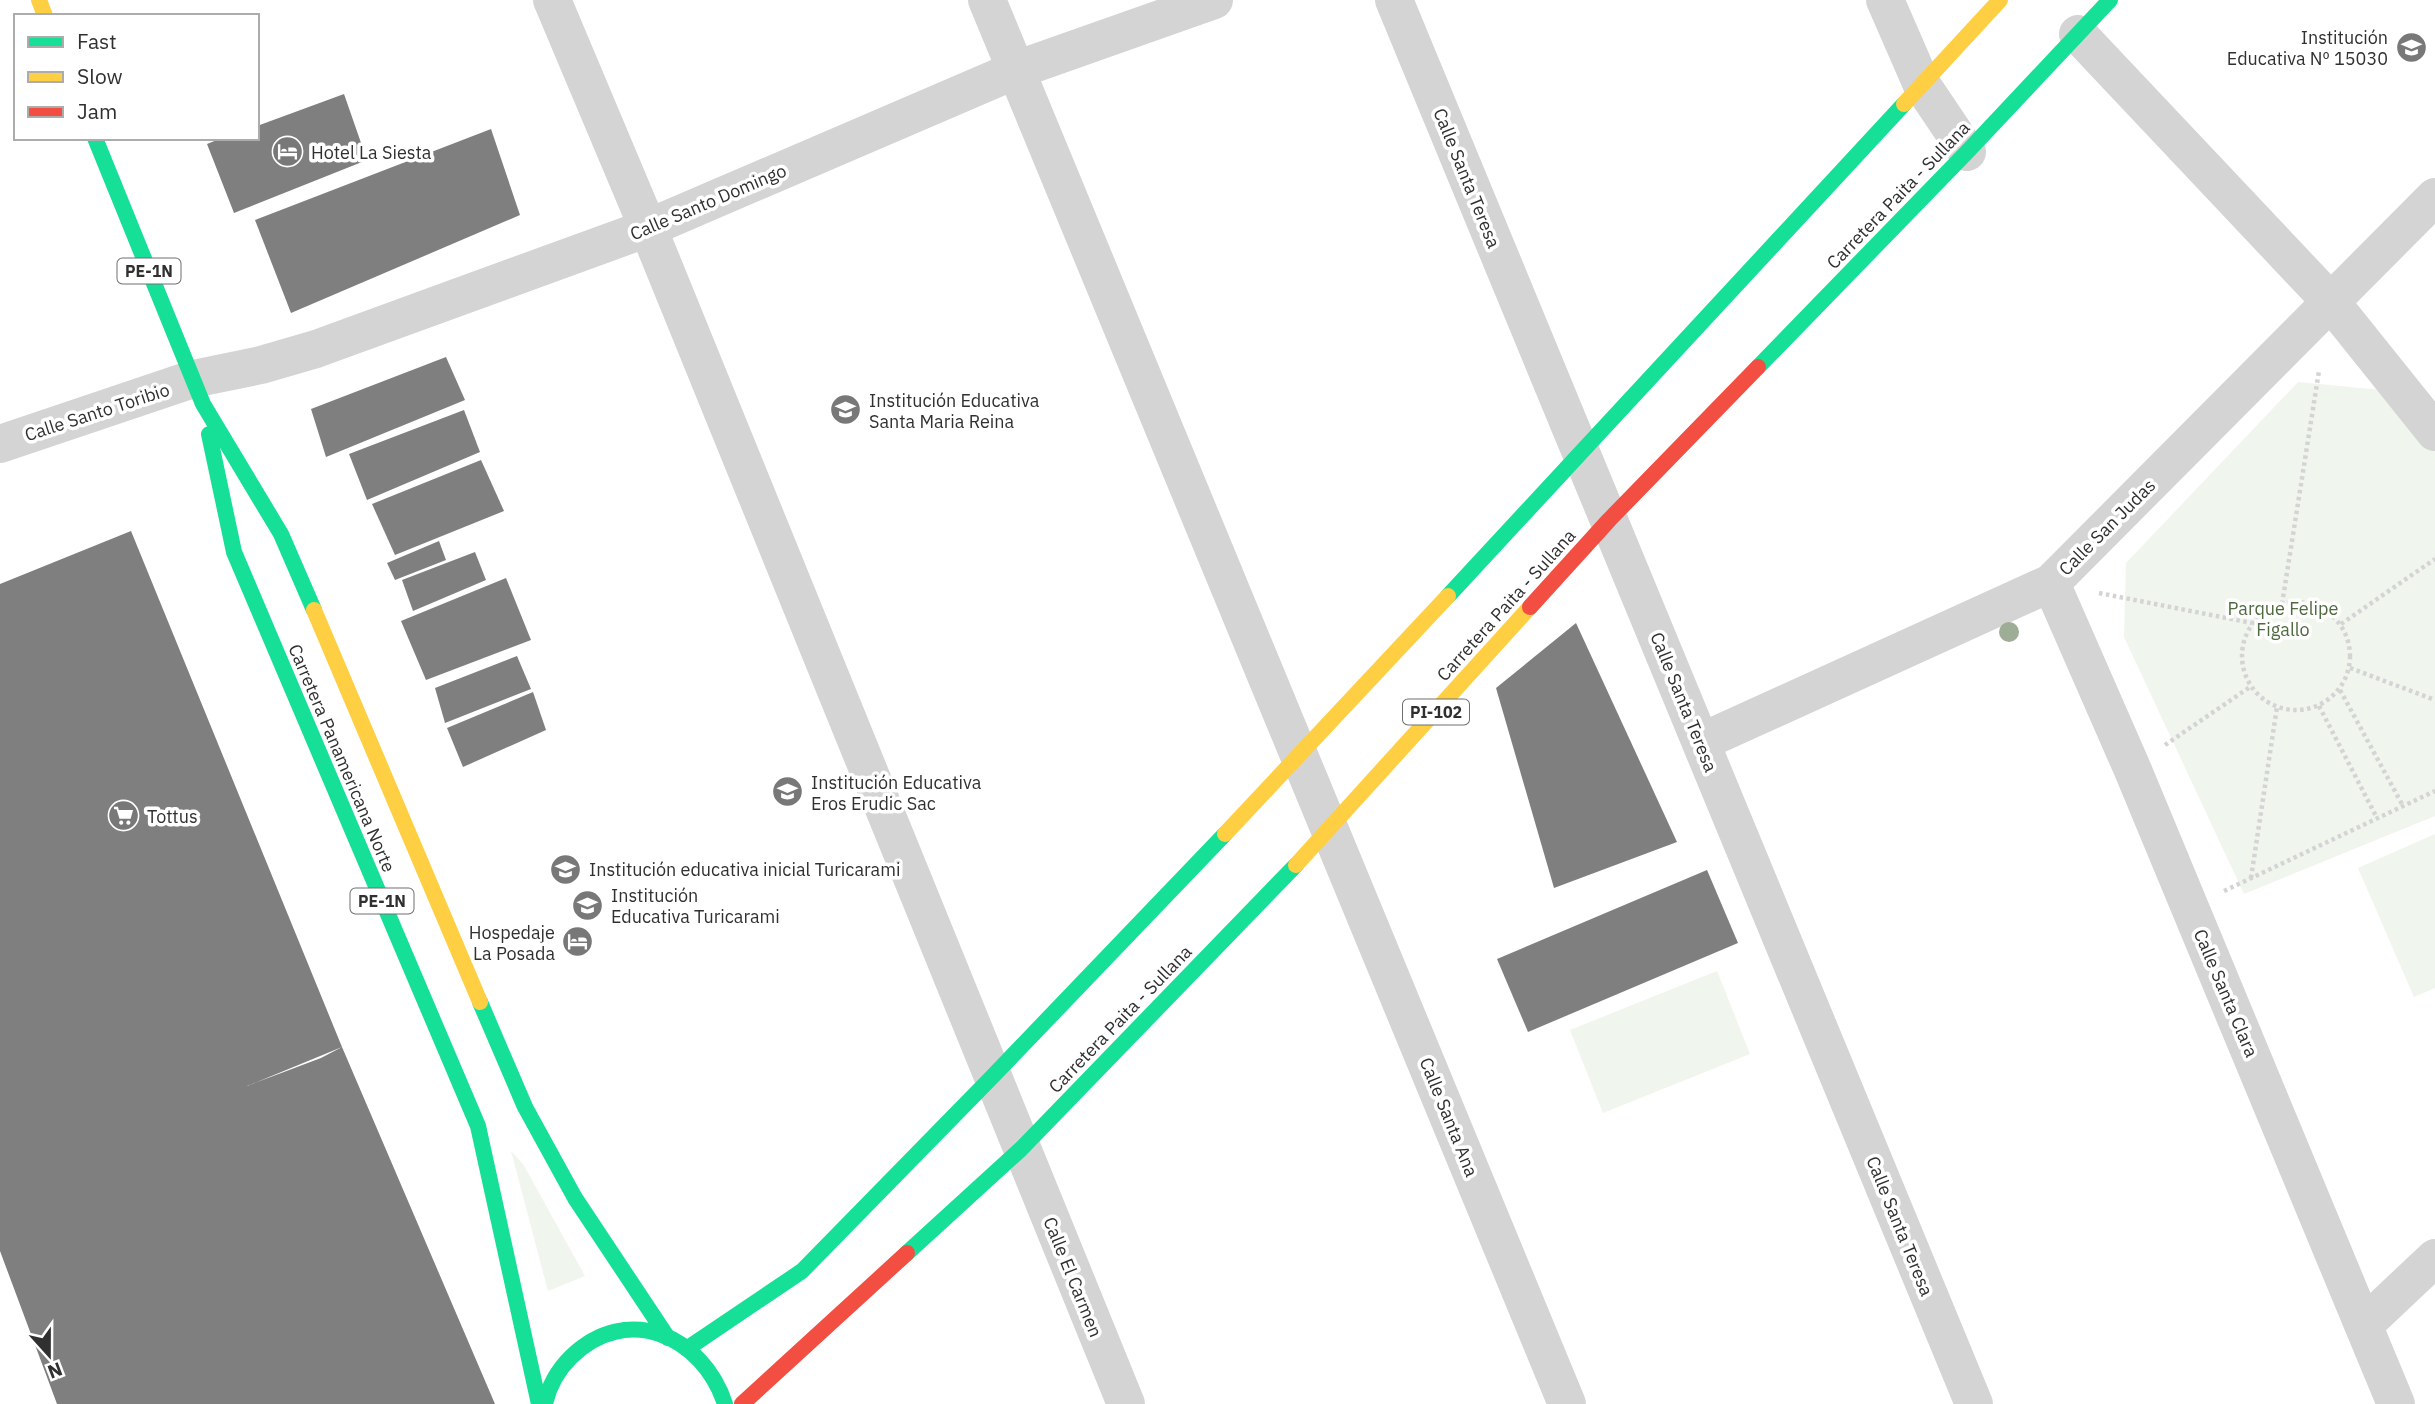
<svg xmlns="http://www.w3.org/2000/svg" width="2435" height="1404" viewBox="0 0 2435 1404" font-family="'IBM Plex Sans',sans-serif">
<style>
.green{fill:#f0f5ed}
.building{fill:#7f7f7f;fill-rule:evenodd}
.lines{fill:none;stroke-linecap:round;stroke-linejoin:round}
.path{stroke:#d4d4d4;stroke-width:4.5;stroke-dasharray:3.5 3.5;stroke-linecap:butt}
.street{stroke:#d4d4d4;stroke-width:38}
.fast{stroke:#16e098;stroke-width:16}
.slow{stroke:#ffcf43;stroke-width:16}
.jam{stroke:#f24e42;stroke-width:16}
.tree{fill:#9ead95}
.labels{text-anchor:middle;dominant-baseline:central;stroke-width:7;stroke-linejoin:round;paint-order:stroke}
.shield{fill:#fff;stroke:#6e6e6e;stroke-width:2}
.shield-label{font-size:16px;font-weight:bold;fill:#303030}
.poi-label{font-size:18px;fill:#303030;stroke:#fff;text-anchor:start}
.street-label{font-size:18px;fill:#303030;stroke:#fff}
.park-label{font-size:18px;fill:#4f6a3e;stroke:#fff}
</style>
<rect width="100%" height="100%" fill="#fff"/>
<!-- green -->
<g class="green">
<path d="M2298 382 2382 390 2435 450V816L2244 894 2124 637 2126 563Z"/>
<path d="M2435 834V988L2414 997 2358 868Z"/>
<path d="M1717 971 1750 1054 1603 1113 1570 1030Z"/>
<path d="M511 1151 523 1164 585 1276 548 1291Z"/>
</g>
<!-- building -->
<g class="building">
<path d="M344 94 367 160 234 213 207 144 222 138H257V126Z"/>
<path d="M491 129 520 215 291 313 255 220Z"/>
<path d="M446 357 465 400 326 457 311 409Z"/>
<path d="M464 410 480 452 367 500 349 454Z"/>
<path d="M481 460 504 511 395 555 372 504Z"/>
<path d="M131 531 342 1047 495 1404H57L0 1251V584ZM342 1047 321 1058 247 1086Z"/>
<path d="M439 541 446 560 395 580 387 563Z"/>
<path d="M475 552 486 580 413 611 402 580Z"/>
<path d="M506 578 531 640 426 680 401 621Z"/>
<path d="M1576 623 1677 842 1554 888 1496 688Z"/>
<path d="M517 656 531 689 445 723 435 688Z"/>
<path d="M533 692 546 730 463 767 447 728Z"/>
<path d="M1707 870 1738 943 1528 1032 1497 959Z"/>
</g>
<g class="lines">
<!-- path -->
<g class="path">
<path d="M2099 593 2252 623"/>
<circle cx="2296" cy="656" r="54"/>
<path d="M2282 604 2319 371"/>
<path d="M2341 624 2435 559"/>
<path d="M2350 668 2435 700"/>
<path d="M2340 690 2403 806"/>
<path d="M2319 706 2377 818"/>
<path d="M2165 745 2250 687"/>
<path d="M2251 878 2277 707"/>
<path d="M2224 891 2435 791"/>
</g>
<!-- street -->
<g class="street">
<path d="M552 0 648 228 1126 1404"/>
<path d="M987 0 1567 1404"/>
<path d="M1394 0 1974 1404"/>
<path d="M1885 0 1922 85 1967 152"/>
<path d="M2078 34 2330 301 2435 432"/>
<path d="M0 444 193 379 261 365 316 349 648 228 1016 70 1214 0"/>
<path d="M2051 583 2132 768 2396 1404"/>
<path d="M1701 742 2051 583 2435 197"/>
<path d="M2364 1325 2435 1258"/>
</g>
<!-- fast -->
<g class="fast">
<path d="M95 138 203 404 281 534 314 610"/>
<path d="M1758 367 1967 152 2110 0"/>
<path d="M209 434 234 552 478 1126 539 1404"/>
<path d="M1448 596 1904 104"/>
<path d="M480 1002 525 1107 575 1198 668 1338"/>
<path d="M907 1253 1021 1149 1296 865"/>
<path d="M688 1348 802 1271 992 1077 1225 834"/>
<path d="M545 1404C549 1385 558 1370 571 1357 627 1302 703 1336 725 1404"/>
</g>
<!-- slow -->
<g class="slow">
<path d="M39 0 45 16"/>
<path d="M1904 104 2000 0"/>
<path d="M314 610 480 1002"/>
<path d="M1225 834 1448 596"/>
<path d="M1296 865 1530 607"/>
</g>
<!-- jam -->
<g class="jam">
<path d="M1530 607 1609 520 1758 367"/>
<path d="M742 1404 907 1253"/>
</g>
</g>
<!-- trees -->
<circle class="tree" cx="2009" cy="632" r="10"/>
<!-- icons -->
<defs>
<symbol id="school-disc" viewBox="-11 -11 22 22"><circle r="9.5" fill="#787878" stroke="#fff"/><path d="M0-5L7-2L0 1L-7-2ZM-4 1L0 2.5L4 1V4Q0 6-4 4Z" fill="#fff"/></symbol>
<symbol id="hotel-disc" viewBox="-11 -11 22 22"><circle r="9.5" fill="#787878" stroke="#fff"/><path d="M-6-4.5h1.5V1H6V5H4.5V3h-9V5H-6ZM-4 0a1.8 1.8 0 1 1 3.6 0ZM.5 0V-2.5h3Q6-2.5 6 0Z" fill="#fff"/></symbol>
<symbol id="supermarket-disc" viewBox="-11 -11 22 22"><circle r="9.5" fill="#787878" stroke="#fff"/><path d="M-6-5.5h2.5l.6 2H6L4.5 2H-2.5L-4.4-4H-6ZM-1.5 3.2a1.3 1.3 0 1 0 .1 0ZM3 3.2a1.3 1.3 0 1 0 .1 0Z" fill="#fff"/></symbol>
</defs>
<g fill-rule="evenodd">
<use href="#school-disc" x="2394" y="30" width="35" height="35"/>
<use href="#hotel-disc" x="270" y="134" width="35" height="35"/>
<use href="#school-disc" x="828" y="392" width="35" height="35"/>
<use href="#school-disc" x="770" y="774" width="35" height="35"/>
<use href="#supermarket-disc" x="106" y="798" width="35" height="35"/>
<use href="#school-disc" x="548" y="852" width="35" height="35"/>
<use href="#school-disc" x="570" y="888" width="35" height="35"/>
<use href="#hotel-disc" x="560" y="924" width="35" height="35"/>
</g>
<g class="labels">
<!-- shield labels -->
<g class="shield">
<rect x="117.5" y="258.5" width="63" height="25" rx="5"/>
<rect x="1403" y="699.5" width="66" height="25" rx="5"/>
<rect x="350.5" y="888.5" width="63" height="25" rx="5"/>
</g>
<g class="shield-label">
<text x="149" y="271">PE-1N</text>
<text x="1436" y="712">PI-102</text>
<text x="382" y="901">PE-1N</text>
</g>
<!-- poi labels -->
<g class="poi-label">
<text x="2388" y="37" text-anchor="end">Institución<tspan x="2388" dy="21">Educativa Nº 15030</tspan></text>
<text x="311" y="152">Hotel La Siesta</text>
<text x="869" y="400">Institución Educativa<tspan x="869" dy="21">Santa Maria Reina</tspan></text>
<text x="811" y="782">Institución Educativa<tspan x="811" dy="21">Eros Erudic Sac</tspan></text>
<text x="147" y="816">Tottus</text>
<text x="589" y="869">Institución educativa inicial Turicarami</text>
<text x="611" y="895">Institución<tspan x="611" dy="21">Educativa Turicarami</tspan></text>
<text x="555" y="932" text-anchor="end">Hospedaje<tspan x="555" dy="21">La Posada</tspan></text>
</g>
<!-- street labels -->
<g class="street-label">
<text transform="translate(1467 178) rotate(68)">Calle Santa Teresa</text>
<text transform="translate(1898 195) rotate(-46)">Carretera Paita - Sullana</text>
<text transform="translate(708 202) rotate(-23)">Calle Santo Domingo</text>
<text transform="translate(97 412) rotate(-18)">Calle Santo Toribio</text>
<text transform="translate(2107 527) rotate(-45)">Calle San Judas</text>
<text transform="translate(1506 605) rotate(-48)">Carretera Paita - Sullana</text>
<text transform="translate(1684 702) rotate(68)">Calle Santa Teresa</text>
<text transform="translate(342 758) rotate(67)">Carretera Panamericana Norte</text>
<text transform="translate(2226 993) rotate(67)">Calle Santa Clara</text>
<text transform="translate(1120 1019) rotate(-46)">Carretera Paita - Sullana</text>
<text transform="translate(1449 1117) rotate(68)">Calle Santa Ana</text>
<text transform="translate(1900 1226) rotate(68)">Calle Santa Teresa</text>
<text transform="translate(1073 1277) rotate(68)">Calle El Carmen</text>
</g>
<!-- park labels -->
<g class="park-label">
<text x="2283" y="608">Parque Felipe<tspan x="2283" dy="21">Figallo</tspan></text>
</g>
</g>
<!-- legend -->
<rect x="14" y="14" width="245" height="126" fill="#ffffff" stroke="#acacac" stroke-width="2"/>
<rect x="28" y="37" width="35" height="10" fill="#16e098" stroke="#acacac" stroke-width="2"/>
<text x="77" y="49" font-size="21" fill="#303030">Fast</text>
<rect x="28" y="72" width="35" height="10" fill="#ffcf43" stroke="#acacac" stroke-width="2"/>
<text x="77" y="84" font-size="21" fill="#303030">Slow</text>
<rect x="28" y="107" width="35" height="10" fill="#f24e42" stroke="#acacac" stroke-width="2"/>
<text x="77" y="119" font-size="21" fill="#303030">Jam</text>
<!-- north arrow -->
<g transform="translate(49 1355) rotate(159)" stroke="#ffffff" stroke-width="5" paint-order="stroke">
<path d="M0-5L12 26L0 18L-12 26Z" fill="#303030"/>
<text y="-10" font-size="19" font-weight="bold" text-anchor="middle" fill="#303030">N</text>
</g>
</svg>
